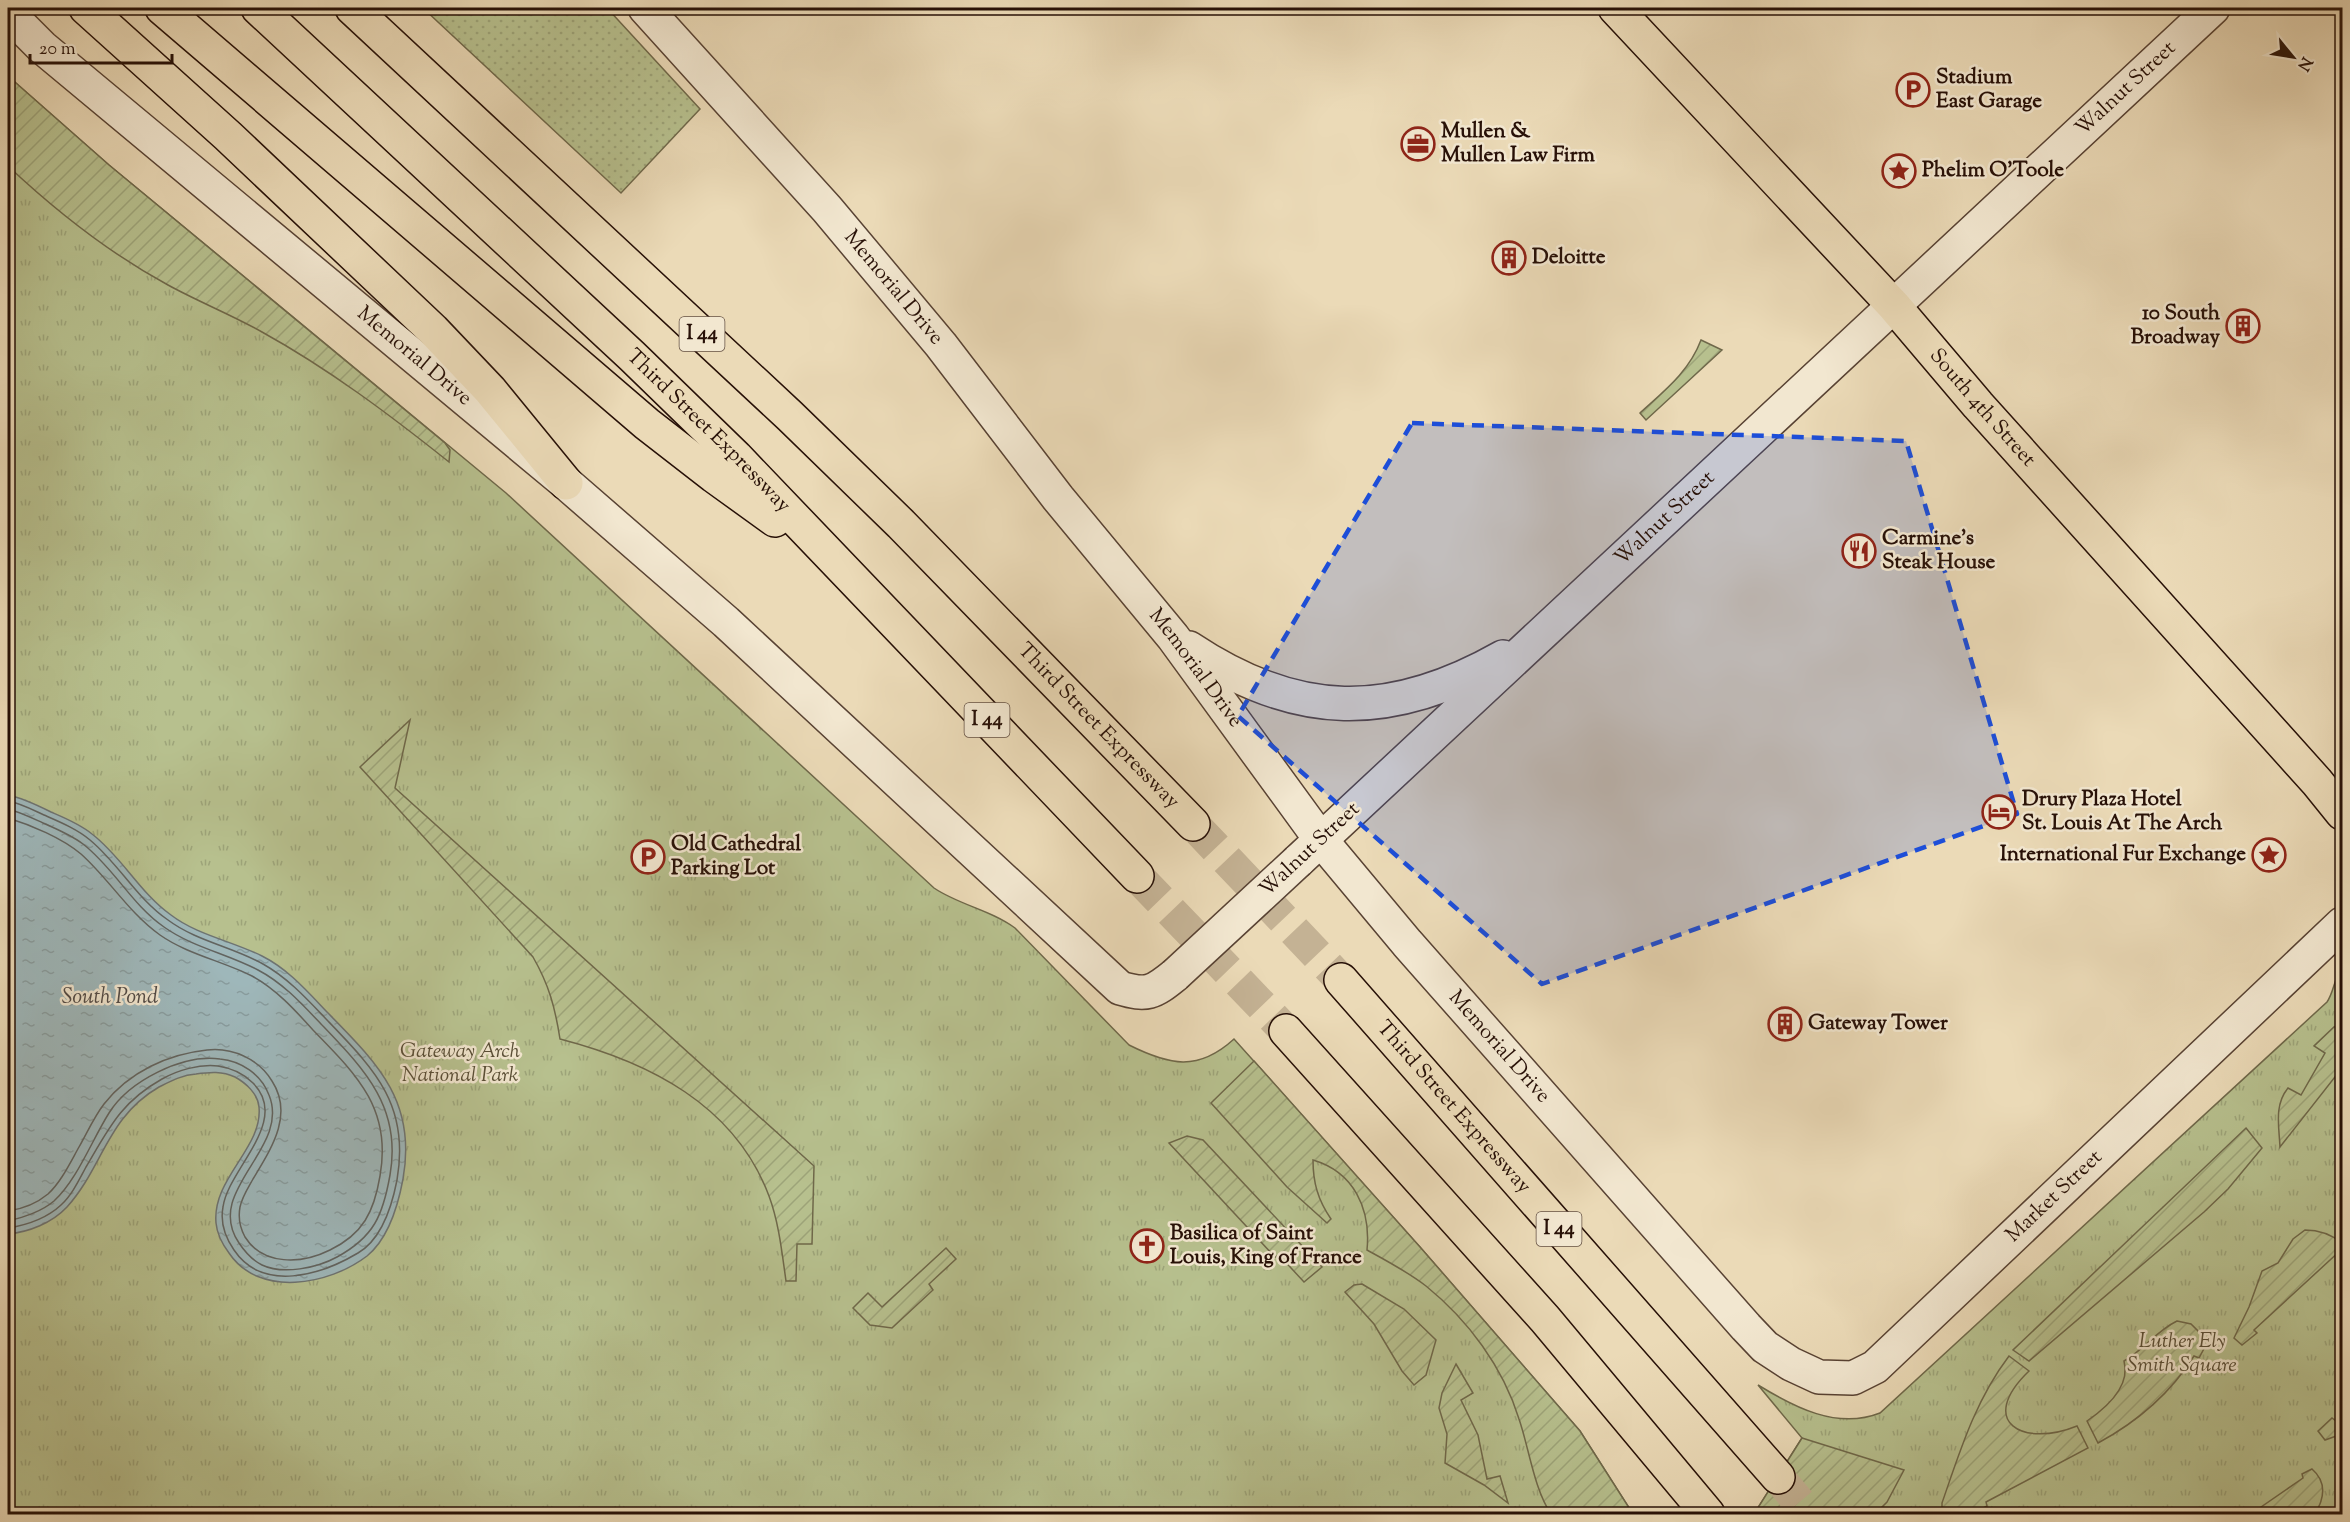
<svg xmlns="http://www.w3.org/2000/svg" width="2350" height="1522" viewBox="0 0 2350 1522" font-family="'Sorts Mill Goudy',serif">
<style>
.grass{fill:url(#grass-dots);stroke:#6f684a;stroke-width:1.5}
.park{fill:url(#park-tufts);stroke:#6f684a;stroke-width:1.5}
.garden{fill:url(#garden-furrows);stroke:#6f684a;stroke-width:1.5}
.water{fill:url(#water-ripples);stroke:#6e7472;stroke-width:1.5}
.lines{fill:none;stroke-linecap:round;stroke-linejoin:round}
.shore{stroke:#626460;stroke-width:1.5}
.motorway-tunnel{stroke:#c4b294;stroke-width:33;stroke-dasharray:33 16;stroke-linecap:butt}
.minor-casing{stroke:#584233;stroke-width:36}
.tertiary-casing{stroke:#584233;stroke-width:36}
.primary-casing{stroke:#271007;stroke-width:36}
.motorway-casing{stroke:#271007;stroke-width:36}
.minor{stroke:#f2e7d0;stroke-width:33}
.tertiary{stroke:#f2e7d0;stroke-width:33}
.primary{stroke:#ebdab7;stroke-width:33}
.motorway{stroke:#ebdab7;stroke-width:33}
.tertiary-bridge-casing{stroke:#584233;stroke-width:36;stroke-linecap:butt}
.tertiary-bridge{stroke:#f2e7d0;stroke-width:33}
.marked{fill:#1d4ed8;fill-opacity:0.2;stroke:#1d4ed8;stroke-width:4.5;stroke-dasharray:12 8;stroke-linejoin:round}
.labels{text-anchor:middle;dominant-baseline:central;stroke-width:5;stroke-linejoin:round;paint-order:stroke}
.shield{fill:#f2e7d0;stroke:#645043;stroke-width:1.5}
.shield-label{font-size:20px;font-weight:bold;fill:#271007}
.poi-label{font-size:21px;font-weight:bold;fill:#271007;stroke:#f2e7d0;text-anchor:start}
.street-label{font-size:21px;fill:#271007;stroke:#f2e7d0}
.park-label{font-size:21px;font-style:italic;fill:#594e36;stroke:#f2e7d0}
.water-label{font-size:22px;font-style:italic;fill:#514a46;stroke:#f2e7d0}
</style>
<defs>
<pattern id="grass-dots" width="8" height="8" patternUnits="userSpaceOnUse" patternTransform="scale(1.5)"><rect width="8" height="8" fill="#b7c08e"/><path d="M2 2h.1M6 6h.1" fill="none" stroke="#9da479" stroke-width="1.8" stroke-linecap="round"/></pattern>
<pattern id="park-tufts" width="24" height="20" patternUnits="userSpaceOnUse" patternTransform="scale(1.5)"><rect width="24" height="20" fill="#b7c08e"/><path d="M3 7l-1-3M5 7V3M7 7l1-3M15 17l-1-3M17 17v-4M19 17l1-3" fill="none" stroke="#9da479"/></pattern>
<pattern id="garden-furrows" width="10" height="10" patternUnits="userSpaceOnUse" patternTransform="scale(1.5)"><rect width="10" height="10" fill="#b7c08e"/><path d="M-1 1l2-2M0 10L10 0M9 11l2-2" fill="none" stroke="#9da479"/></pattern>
<pattern id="water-ripples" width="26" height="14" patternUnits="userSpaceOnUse" patternTransform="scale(1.5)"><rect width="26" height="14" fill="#9eb7ba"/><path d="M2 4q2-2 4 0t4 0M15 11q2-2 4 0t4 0" fill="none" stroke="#889c9e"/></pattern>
</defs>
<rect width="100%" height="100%" fill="#ebdab7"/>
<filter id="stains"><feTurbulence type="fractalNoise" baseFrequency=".00333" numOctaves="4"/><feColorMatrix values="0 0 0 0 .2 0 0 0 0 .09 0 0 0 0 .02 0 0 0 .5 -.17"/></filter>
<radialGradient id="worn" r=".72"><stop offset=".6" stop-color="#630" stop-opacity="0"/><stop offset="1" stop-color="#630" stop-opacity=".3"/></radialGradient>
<!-- grass -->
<path class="grass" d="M423 8H607L700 109 621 193Z"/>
<!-- park -->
<g class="park">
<path d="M8 76 109 165 506 493 934 888C959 905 991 910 1015 928L1129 1045C1169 1065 1198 1072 1234 1039L1420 1247 1580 1431 1633 1514H8Z"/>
<path d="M2342 968V1514H1754L1802 1438 1758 1385C1794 1407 1837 1430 1880 1413L2327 1002C2334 992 2334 978 2342 968Z"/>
</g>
<!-- garden -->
<g class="garden">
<path d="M8 76 109 165 445 443 450 450 449 462C390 415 329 369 262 332 232 315 199 302 168 285 109 253 57 212 8 166Z"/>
<path d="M1701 340 1722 350 1646 420 1640 413C1664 391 1689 372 1701 340Z"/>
<path d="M410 720 395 788 814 1166 812 1244H797L796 1281H786C782 1253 779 1223 769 1196 735 1105 649 1062 560 1039 555 1007 549 985 533 957L360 767Z"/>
<path d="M2342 1024V1068L2280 1147C2279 1126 2274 1105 2288 1088L2301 1095 2325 1053 2314 1046 2334 1027Z"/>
<path d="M1254 1061 1420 1247 1580 1431 1633 1514H1551C1534 1489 1529 1448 1519 1419 1503 1367 1468 1320 1426 1286 1408 1272 1387 1261 1367 1250 1371 1209 1354 1172 1313 1160 1313 1183 1318 1200 1331 1219L1327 1223 1287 1187 1211 1103Z"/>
<path d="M2246 1128 2262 1148 2228 1189 2204 1212 2029 1361 2013 1350Z"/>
<path d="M1187 1136 1203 1140 1322 1267 1304 1282 1279 1255 1275 1257 1169 1143Z"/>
<path d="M2305 1230C2318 1230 2332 1235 2342 1243V1249L2254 1330 2257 1333 2242 1345 2234 1338 2249 1307 2262 1271 2278 1263 2293 1239Z"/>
<path d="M946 1248 956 1259 929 1284 933 1290 892 1328 870 1325 853 1308 868 1293 882 1307Z"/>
<path d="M1362 1284 1404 1309 1436 1340 1426 1375 1414 1385 1402 1371 1374 1324 1345 1292 1354 1285Z"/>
<path d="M2177 1321 2191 1324 2208 1341 2199 1358 2194 1356C2170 1394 2137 1422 2098 1443L2087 1421C2106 1408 2131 1387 2124 1361 2144 1350 2156 1331 2177 1321Z"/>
<path d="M2009 1356 2029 1371C1976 1422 2023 1448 2077 1426L2088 1448 1986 1502 1987 1506 1972 1514H1942V1503C1960 1451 1975 1401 2009 1356Z"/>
<path d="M1456 1364 1473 1393 1461 1400 1478 1435 1487 1479 1500 1476 1508 1503 1484 1485 1445 1463 1447 1434 1439 1408 1442 1393Z"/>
<path d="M2342 1415V1434L2325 1440 2318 1431 2332 1418 2336 1421Z"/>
<path d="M1802 1438 1904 1470 1887 1502 1875 1514H1754Z"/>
<path d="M2312 1469C2327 1482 2324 1499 2315 1514H2251L2303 1478 2302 1474Z"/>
</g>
<!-- water -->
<path class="water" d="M8 795C23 798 37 805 51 812 65 818 80 824 92 834 122 857 140 893 171 915 197 935 232 941 262 956 288 969 307 991 327 1012 377 1063 417 1101 403 1179 398 1206 389 1238 367 1256 329 1285 259 1298 229 1253 223 1245 217 1234 216 1223 212 1178 263 1148 259 1107 258 1094 246 1083 235 1077 222 1071 210 1072 196 1074 182 1075 171 1081 159 1087 107 1117 103 1167 67 1207 52 1223 29 1232 8 1234Z"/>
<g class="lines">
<!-- shore -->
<g class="shore">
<path d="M8 801C20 803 33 810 44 815 60 822 77 829 90 840 119 864 137 899 168 920 196 941 233 947 263 964 288 978 307 999 327 1020 375 1070 410 1105 397 1180 392 1206 382 1239 358 1253 321 1275 263 1293 234 1250 225 1237 220 1223 223 1207 228 1169 291 1121 253 1083 243 1073 232 1068 218 1066 199 1064 178 1070 162 1079 121 1102 109 1128 86 1167 79 1180 72 1195 61 1205 46 1219 27 1225 8 1228"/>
<path d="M8 809C20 812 32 818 43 823 57 829 71 835 83 844 114 868 132 905 164 927 192 947 228 954 258 970 283 983 302 1004 321 1024 364 1069 402 1107 390 1175 383 1215 374 1237 337 1257 317 1268 283 1275 262 1265 252 1260 245 1252 239 1243 203 1190 291 1149 269 1095 261 1074 241 1061 220 1059 182 1054 129 1081 109 1113 92 1140 77 1180 54 1201 41 1212 24 1217 8 1221"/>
<path d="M8 818C31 825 62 838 81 854 109 879 129 913 160 935 187 954 222 961 252 976 276 989 295 1010 313 1030 357 1075 392 1109 380 1176 374 1212 363 1234 330 1250 302 1264 263 1266 245 1237 240 1228 238 1218 240 1207 242 1197 248 1188 253 1179 271 1149 294 1115 272 1081 259 1059 232 1047 207 1050 168 1054 129 1072 104 1104 94 1117 87 1133 79 1147 70 1163 61 1182 48 1194 36 1204 22 1209 8 1211"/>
</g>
<!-- motorway-tunnel -->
<g class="motorway-tunnel">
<path d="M1193 824 1341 980"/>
<path d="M1137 876 1286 1031"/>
<path d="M1778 1477 1809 1514"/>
</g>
<defs>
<g id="minor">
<path id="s1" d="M1321 840 1407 943 1746 1327 1765 1347 1791 1364 1819 1377 1853 1378 1875 1367 2342 924"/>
</g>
<g id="tertiary">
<path id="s2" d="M645 8 827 209 941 345 1058 498 1173 637 1321 840"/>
<path id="s3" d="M8 13 42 47 566 483 726 622 1120 988C1147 996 1153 993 1175 975"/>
<path d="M1189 648C1297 720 1390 721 1503 657"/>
<path id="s4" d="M1298 861 2213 8"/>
</g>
<g id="primary">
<path id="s5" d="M1615 8 1894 306 1978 405 2317 782 2342 813"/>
</g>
<g id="motorway">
<path d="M86 8 228 136 433 330 490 390 566 483"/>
<path d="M162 8 647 424 714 476 775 520"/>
<path id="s6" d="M258 8 632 356 736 457 1137 876"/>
<path id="s7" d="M352 8 790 416 901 524 1193 824"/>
<path id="s8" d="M1341 980 1778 1477"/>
<path d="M1286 1031 1545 1319 1708 1514"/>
</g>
</defs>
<!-- minor casing -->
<use href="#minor" class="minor-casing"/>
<!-- tertiary casing -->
<use href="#tertiary" class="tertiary-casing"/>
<!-- primary casing -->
<use href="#primary" class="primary-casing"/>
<!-- motorway casing -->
<use href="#motorway" class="motorway-casing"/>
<!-- minor -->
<use href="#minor" class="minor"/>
<!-- tertiary -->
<use href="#tertiary" class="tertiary"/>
<!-- primary -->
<use href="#primary" class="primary"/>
<!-- motorway -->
<use href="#motorway" class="motorway"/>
<defs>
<path id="tertiary-bridge" d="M1175 975 1298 861"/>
</defs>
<!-- tertiary-bridge casing -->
<use href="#tertiary-bridge" class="tertiary-bridge-casing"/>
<!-- tertiary-bridge -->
<use href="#tertiary-bridge" class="tertiary-bridge"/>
</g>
<!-- marked area -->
<path class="marked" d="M1412 423 1906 441 2017 814 1542 984 1238 716Z"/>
<!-- icons -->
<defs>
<symbol id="parking-ring" viewBox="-11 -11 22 22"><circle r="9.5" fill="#f2e7d0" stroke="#8f2418" stroke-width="1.5"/><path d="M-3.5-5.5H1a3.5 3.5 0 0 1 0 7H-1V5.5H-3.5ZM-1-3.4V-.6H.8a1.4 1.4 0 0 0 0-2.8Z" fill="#8f2418"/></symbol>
<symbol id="office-ring" viewBox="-11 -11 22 22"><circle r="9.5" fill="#f2e7d0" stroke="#8f2418" stroke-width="1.5"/><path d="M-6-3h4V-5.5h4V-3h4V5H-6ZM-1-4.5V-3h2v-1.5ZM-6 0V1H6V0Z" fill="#8f2418"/></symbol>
<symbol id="sight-ring" viewBox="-11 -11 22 22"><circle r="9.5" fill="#f2e7d0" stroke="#8f2418" stroke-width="1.5"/><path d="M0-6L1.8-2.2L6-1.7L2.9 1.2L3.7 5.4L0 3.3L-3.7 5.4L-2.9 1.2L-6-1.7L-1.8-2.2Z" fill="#8f2418"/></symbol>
<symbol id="building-ring" viewBox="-11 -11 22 22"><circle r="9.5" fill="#f2e7d0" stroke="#8f2418" stroke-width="1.5"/><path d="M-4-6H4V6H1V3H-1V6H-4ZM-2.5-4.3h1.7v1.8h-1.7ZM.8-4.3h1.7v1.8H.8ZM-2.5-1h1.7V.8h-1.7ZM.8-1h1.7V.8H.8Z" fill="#8f2418"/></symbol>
<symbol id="restaurant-ring" viewBox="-11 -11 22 22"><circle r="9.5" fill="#f2e7d0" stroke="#8f2418" stroke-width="1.5"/><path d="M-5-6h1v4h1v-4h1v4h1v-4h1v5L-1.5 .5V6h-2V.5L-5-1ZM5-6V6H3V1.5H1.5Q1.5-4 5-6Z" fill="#8f2418"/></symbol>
<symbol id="hotel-ring" viewBox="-11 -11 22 22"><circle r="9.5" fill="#f2e7d0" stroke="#8f2418" stroke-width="1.5"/><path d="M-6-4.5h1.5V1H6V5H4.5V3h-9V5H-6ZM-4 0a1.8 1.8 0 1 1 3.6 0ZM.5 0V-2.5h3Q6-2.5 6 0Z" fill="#8f2418"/></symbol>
<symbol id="church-ring" viewBox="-11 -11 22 22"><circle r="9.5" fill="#f2e7d0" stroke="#8f2418" stroke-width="1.5"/><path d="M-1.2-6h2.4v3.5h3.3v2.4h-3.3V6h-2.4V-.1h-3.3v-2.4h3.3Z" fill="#8f2418"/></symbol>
</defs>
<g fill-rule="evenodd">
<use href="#parking-ring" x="1894" y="71" width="38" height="38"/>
<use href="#office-ring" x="1399" y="125" width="38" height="38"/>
<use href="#sight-ring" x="1880" y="152" width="38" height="38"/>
<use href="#building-ring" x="1490" y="239" width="38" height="38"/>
<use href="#building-ring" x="2224" y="307" width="38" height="38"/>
<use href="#restaurant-ring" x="1840" y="532" width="38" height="38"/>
<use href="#hotel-ring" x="1980" y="793" width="38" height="38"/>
<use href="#sight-ring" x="2250" y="836" width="38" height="38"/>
<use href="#parking-ring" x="629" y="838" width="38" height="38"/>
<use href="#building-ring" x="1766" y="1005" width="38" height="38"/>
<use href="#church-ring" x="1128" y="1227" width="38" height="38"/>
</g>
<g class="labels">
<!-- shield labels -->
<g class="shield">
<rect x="679.5" y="317" width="45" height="34" rx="4.5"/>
<rect x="964.5" y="703" width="45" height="34" rx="4.5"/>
<rect x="1536.5" y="1212" width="45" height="34" rx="4.5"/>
</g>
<g class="shield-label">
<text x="702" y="334">I 44</text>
<text x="987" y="720">I 44</text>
<text x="1559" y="1229">I 44</text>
</g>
<!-- poi labels -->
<g class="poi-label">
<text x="1936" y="78">Stadium<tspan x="1936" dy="24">East Garage</tspan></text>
<text x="1441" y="132">Mullen &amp;<tspan x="1441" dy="24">Mullen Law Firm</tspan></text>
<text x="1922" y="171">Phelim O'Toole</text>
<text x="1532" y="258">Deloitte</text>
<text x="2220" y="314" text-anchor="end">10 South<tspan x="2220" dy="24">Broadway</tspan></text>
<text x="1882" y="539">Carmine's<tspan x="1882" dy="24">Steak House</tspan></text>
<text x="2022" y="800">Drury Plaza Hotel<tspan x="2022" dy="24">St. Louis At The Arch</tspan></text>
<text x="671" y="845">Old Cathedral<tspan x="671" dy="24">Parking Lot</tspan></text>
<text x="2246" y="855" text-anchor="end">International Fur Exchange</text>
<text x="1808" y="1024">Gateway Tower</text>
<text x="1170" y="1234">Basilica of Saint<tspan x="1170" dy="24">Louis, King of France</tspan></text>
</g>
<!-- street labels -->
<g class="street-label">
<text stroke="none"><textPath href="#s4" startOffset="1132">Walnut Street</textPath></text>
<text stroke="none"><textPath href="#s2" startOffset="374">Memorial Drive</textPath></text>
<text stroke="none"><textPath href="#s3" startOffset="532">Memorial Drive</textPath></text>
<text stroke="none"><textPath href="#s5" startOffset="543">South 4th Street</textPath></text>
<text stroke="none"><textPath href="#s6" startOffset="618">Third Street Expressway</textPath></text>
<text stroke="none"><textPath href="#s4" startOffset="502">Walnut Street</textPath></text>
<text stroke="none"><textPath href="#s2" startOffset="860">Memorial Drive</textPath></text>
<text stroke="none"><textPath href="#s7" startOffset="1036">Third Street Expressway</textPath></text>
<text transform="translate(1310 850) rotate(-43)">Walnut Street</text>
<text stroke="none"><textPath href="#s1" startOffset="273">Memorial Drive</textPath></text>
<text stroke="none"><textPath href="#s8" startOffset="170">Third Street Expressway</textPath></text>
<text stroke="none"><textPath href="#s1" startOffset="1042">Market Street</textPath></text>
</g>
<!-- park labels -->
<g class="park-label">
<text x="460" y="1052">Gateway Arch<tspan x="460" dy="24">National Park</tspan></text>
<text x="2182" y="1342">Luther Ely<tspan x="2182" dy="24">Smith Square</tspan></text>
</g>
<!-- water labels -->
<g class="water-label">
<text x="110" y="998">South Pond</text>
</g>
</g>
<!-- margin -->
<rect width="2350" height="1522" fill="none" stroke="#ebdab7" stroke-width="30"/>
<rect x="9" y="9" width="2332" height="1504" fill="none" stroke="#271007" stroke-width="3"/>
<rect x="15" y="15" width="2320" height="1492" fill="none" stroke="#271007" stroke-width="1.5"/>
<!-- north arrow -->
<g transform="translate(2293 57) rotate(120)" stroke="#f2e7d0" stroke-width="4.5" paint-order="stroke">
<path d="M0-4.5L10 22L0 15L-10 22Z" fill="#271007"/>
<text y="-9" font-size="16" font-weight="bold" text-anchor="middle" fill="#271007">N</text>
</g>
<!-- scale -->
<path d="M30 54v9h142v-9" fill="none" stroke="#271007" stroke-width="3"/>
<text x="39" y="54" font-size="18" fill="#271007" stroke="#f2e7d0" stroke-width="4.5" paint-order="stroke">20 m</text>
<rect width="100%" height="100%" filter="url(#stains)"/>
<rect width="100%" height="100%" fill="url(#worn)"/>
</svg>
